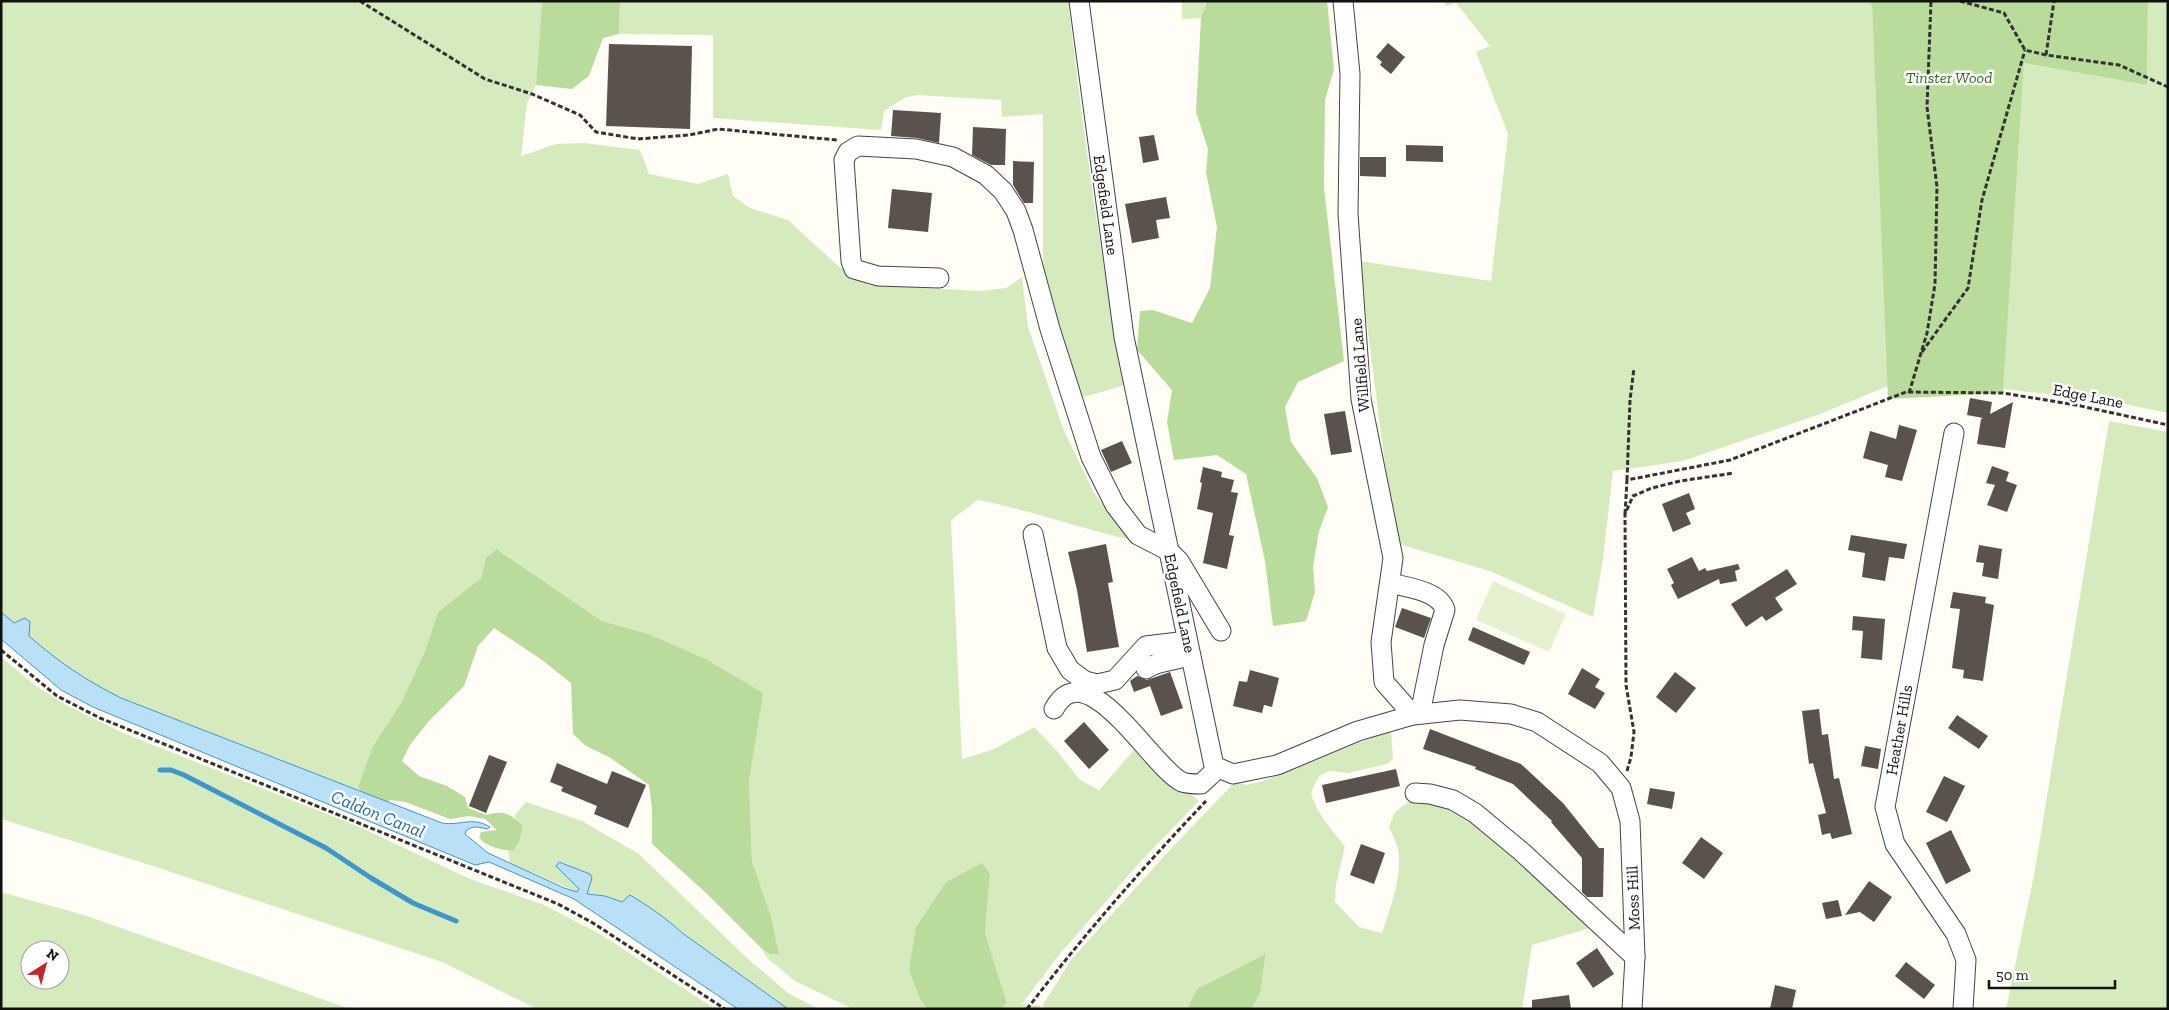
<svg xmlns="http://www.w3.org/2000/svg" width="2169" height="1010" viewBox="0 0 2169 1010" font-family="'Zilla Slab',serif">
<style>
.green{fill:#d5ebbd;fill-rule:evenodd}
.forest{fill:#b9dc9c}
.pitch{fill:#e6f2cf}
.water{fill:#b9e0f7;stroke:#3f96cf}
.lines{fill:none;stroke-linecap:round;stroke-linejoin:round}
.stream{stroke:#3f96cf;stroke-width:5}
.building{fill:#5a524d}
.minor-casing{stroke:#444;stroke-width:21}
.path{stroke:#333;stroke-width:3;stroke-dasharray:5 2.5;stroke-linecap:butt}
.minor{stroke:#fff;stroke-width:19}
.labels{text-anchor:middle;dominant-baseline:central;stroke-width:5;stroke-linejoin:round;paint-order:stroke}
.park-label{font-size:16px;font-style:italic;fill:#2f6b1f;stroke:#fff}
.street-label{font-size:16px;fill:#111;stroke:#fff}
.water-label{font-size:18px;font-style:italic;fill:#1768a6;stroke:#fff}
</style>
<rect width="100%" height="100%" fill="#fffdf5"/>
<!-- green -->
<g class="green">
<path d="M1 1H542L536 85 527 103 521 156 556 144 584 143 640 150 649 174 698 184 728 174 733 196 750 208 788 220 837 265 868 285 981 291 1006 288 1022 277 1028 327 1064 431 1094 493 1131 540C1079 528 1030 510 978 500L951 520 962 759 994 749 1034 727 1057 751 1080 780 1099 790 1135 749 1199 801 1142 860 1058 956 1022 1004 1042 1006 1071 960 1165 855 1235 782 1247 785 1263 781 1391 730 1393 759 1387 764 1348 773 1329 771 1319 776 1311 792C1315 812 1333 830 1345 847L1336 884 1335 902 1359 927 1382 933C1390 909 1403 875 1398 849 1396 841 1392 834 1389 827L1395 812 1408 802 1430 803 1465 813 1536 875 1543 885 1591 928 1532 945 1522 1009H1251L1260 994 1266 955 1197 989 1187 1009H1048L1042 1006 1038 1009H1001L1007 1003 985 933 990 874 920 999 927 1009H853L795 981 768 959 761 948 770 954H779L771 916 752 861 749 782 762 693 706 659 649 634 602 621 498 549 486 558 481 578 438 612 425 651 402 701 373 746 358 786 360 791 121 698 92 684 50 655 1 612Z"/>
<path d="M620 1H1068C1083 130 1100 258 1125 385L1077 399 1047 292 1043 261V114L1002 117 1001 100 917 95 904 98 884 111 881 130 713 118V35L619 34Z"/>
<path d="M1182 1H1207L1201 18 1182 19Z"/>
<path d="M1444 1H1867L1872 6 1888 386 1820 414 1683 461 1613 471 1603 559 1593 617 1490 571 1395 543 1359 261 1491 281 1508 134 1476 52 1490 46 1456 3 1446 6Z"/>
<path d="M2148 1H2168V413L2110 401 2003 389 2024 63 2147 85Z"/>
<path d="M2109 421 2168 432V1009H2006L2034 875Z"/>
<path d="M1 657 36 686 66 705 123 733 362 828 470 879 544 905 600 934 715 1009H537L442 962 147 864 1 819Z"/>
<path d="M526 802 582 821 639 854 747 958 788 993 819 1009H788L681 932C665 917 648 906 630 895L622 903 605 896 587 894 589 887 576 886 580 889 577 892 510 863 508 850 513 851 523 827 514 816Z"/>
<path d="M1 892 87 916 350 1009H1ZM30 950H60V980H30Z"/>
</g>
<!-- forest -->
<g class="forest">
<path d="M542 1H620L619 34 603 38 589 76 572 89 536 85Z"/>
<path d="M1207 1H1327L1334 69 1325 100 1324 188 1344 361 1298 382 1285 407 1291 442 1317 478 1328 507 1319 531 1313 567 1315 592 1306 621 1273 626 1265 561 1246 474 1217 455 1174 460 1167 422 1172 390 1137 350 1140 311 1153 310 1192 323 1210 288 1217 227 1206 172 1208 149 1196 112 1201 18Z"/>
<path d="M1867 1H2148L2147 85 2024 63 2003 393 1888 399 1872 6Z"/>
<path d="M497 549 602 621 649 634 706 659 763 693 749 782 752 861 771 916 779 954H770L761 948 706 893 652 844V809L649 785 609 757 586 746 573 734 571 683 542 660 494 628 478 646 464 686 428 722 410 745 402 761 419 776 447 786 465 797 468 808 487 815C503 809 513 815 523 826L519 841 513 851C499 849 489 848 479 838L481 832 497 830 485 819 469 816 450 819 405 802 390 800 377 812 366 804 358 786 373 746 402 701 425 651 438 612 481 578 486 558Z"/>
<path d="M982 863 990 874 985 933 1007 1003 1001 1009H927L920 999 909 970 916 927 946 882Z"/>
<path d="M1266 954 1260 994 1251 1009H1187L1197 989Z"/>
</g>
<!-- pitch -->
<path class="pitch" d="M1493 581 1566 614 1549 652 1476 620Z"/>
<!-- water -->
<path class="water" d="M1 612 14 623 25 618 30 622 29 636C57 661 87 681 121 698L442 823C461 826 472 816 490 827L487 829C479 827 473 825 466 831L465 834 488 853 564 888 577 892 579 889 556 866 559 862 590 874 592 878 587 894 605 896 622 902 630 895C648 906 665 917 681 932L788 1009H738L574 899 489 862 475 865 93 707 61 690 1 639Z"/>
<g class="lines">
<!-- stream -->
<path class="stream" d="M160 770H171L184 775 326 848 371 878 413 903 456 921"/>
</g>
<!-- building -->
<g class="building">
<path d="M1388 43 1405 57 1391 74 1380 65 1382 62 1376 57Z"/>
<path d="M609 44 692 46 690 129 606 126Z"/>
<path d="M893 110 941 113 939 143 917 138 891 136Z"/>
<path d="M973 127 1006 129 1005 165H991L972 155Z"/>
<path d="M1154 135 1159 160 1143 163 1139 137Z"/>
<path d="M1406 145 1443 146V162L1406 161Z"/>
<path d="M1360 157H1386V177L1360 176Z"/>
<path d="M1013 161 1034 162 1033 203H1024L1013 185Z"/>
<path d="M892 189 932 193 928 232 888 228Z"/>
<path d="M1166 197 1170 218 1156 220 1159 238 1132 243 1125 204Z"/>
<path d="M1970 398 1992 402 1990 414 2013 402 2005 448 1977 444 1981 419 1983 418 1967 415Z"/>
<path d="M1345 411 1352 452 1331 455 1324 414Z"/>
<path d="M1899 425 1917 430 1902 481 1885 477 1888 465 1863 458 1870 431 1896 439Z"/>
<path d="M1122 441 1132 463 1111 472 1101 450Z"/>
<path d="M1992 466 2009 472 2006 481 2017 485 2007 512 1987 505 1995 485 1986 483Z"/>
<path d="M1203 467 1222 472 1221 477 1234 480 1231 492 1238 493 1229 535 1234 536 1227 569 1203 563 1213 513 1197 509 1202 483 1200 482Z"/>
<path d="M1689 493 1695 509 1686 513 1691 524 1673 532 1662 504Z"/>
<path d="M1851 535 1907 544 1904 559 1889 557 1885 581 1862 577 1865 553 1848 550Z"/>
<path d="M1106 544 1113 582 1108 583 1119 647 1087 652 1077 590 1068 552Z"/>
<path d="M1979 545 2002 549 1998 579 1982 576 1984 563 1976 562Z"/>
<path d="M1692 557 1699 571 1705 568 1707 571 1738 564 1740 569 1735 571 1737 581 1720 584 1719 579 1678 599 1671 585 1674 583 1667 569Z"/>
<path d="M1787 569 1797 584 1775 598 1783 610 1766 621 1762 616 1746 627 1731 604Z"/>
<path d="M1953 592 1986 597 1985 603 1994 605 1983 681 1963 678 1964 670 1952 668 1960 609 1950 608Z"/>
<path d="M1402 608 1431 618 1424 638 1395 627Z"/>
<path d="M1853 616 1885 619 1882 660 1861 658 1863 631 1852 630Z"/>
<path d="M1473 627 1530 652 1524 665 1468 640Z"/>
<path d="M1582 668 1600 679 1595 687 1605 693 1595 709 1568 694Z"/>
<path d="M1250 670 1279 678 1272 707 1264 705 1262 713 1233 706 1239 681 1247 682Z"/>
<path d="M1170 672 1183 708 1161 716 1150 686 1134 692 1130 681 1137 676 1147 680Z"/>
<path d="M1675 672 1696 688 1676 713 1656 697Z"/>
<path d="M1819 709 1822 735 1828 734 1834 779 1839 778 1852 834 1832 839 1830 833 1822 835 1818 815 1826 813 1813 763 1809 764 1802 711Z"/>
<path d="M1957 715 1988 736 1979 749 1948 728Z"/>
<path d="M1084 722 1109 750 1089 769 1064 741Z"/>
<path d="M1430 729 1521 764 1563 803 1599 848H1604L1603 897H1587L1582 892V858L1551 822 1552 821 1513 784 1475 769 1476 767 1423 749Z"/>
<path d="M1865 746 1881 749 1878 769 1861 766Z"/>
<path d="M489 755 507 762 486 813 469 806Z"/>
<path d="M557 763 607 784 612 771 646 785 628 828 594 814 597 806 561 791 563 787 550 782Z"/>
<path d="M1396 769 1400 786 1326 803 1322 785Z"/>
<path d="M1944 776 1965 786 1947 822 1926 812Z"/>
<path d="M1650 788 1675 792 1672 809 1647 804Z"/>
<path d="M1951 830 1971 871 1946 884 1926 843Z"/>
<path d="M1701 837 1723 853 1704 879 1682 863Z"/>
<path d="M1361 844 1385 853 1374 884 1350 875Z"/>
<path d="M1869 881 1892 897 1874 922 1860 912 1845 915Z"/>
<path d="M1838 900 1842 916 1826 919 1822 903Z"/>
<path d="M1597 948 1614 974 1593 988 1576 963Z"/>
<path d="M1906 962 1935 985 1924 999 1895 976Z"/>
<path d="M1775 985 1796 990 1792 1009H1770Z"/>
<path d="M1569 995 1571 1009H1532V1000Z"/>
</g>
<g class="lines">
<defs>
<g id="minor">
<path d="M1079 1 1124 337 1214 766 1233 774 1277 765 1358 731 1413 715 1460 710 1511 714 1537 722 1600 763 1621 788 1630 821 1635 957 1632 1009"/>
<path d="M1343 1 1350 74 1348 214 1361 399 1393 558 1381 642 1384 682 1413 715"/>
<path d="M939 278 878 276 854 269 851 261 844 160 848 152 858 146 916 149 953 157 986 175 1003 191 1016 211 1023 230 1050 329 1091 457 1115 505 1138 535 1169 551 1179 561 1221 631"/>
<path d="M1954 433 1885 807 1895 844 1956 934 1966 960 1963 1009"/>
<path d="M1033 534 1057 648 1070 670 1085 681 1097 684 1115 680 1146 646 1187 641"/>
<path d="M1390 583C1406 587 1440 591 1445 610L1434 645 1420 714"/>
<path d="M1146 669C1160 659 1175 662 1190 655"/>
<path d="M1054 709C1086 649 1153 769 1182 782 1188 784 1195 784 1201 784L1218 768"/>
<path d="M1415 793 1430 794 1453 800 1475 813 1522 852 1635 957"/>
</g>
</defs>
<!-- minor casing -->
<use href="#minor" class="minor-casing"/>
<!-- path -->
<g class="path">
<path d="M360 1 485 79 532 94 580 115 596 132 638 139 689 135 718 129 837 140"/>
<path d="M1960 1 2004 13 2025 50 2046 55 2119 65 2168 87"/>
<path d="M2046 55 2054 1"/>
<path d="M1922 352 1968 288 1982 200 2025 50"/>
<path d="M1909 393 1927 333 1935 284 1937 187 1927 107 1931 1"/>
<path d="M1627 480 1630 400 1634 368"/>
<path d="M1625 514 1627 480 1730 460 1906 392 2003 393 2076 405 2168 425"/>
<path d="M1 650 57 696 100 718 558 904 593 923 725 1009"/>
<path d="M1627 771 1631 757 1634 732 1626 685 1625 514 1633 496 1652 488 1680 481 1734 473"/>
<path d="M1027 1009C1083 936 1143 867 1206 801"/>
</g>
<!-- minor -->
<use href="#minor" class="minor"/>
</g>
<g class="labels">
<!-- park labels -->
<g class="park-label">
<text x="1949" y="77">Tinster Wood</text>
</g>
<!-- street labels -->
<g class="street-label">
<text transform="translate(1106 205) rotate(82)">Edgefield Lane</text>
<text transform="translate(1360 365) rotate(-95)">Willfield Lane</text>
<text transform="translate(2088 396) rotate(11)">Edge Lane</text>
<text transform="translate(1180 603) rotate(78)">Edgefield Lane</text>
<text transform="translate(1899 730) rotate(-80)">Heather Hills</text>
<text transform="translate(1633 898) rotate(-92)">Moss Hill</text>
</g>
<!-- water labels -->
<g class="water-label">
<text transform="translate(378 814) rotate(22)">Caldon Canal</text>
</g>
</g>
<!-- border -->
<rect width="2169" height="1010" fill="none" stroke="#111111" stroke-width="5"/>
<!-- north arrow -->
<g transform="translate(45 965) rotate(36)"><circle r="24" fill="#ffffff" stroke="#a0a0a0"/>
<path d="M0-4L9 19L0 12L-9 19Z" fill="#c4262e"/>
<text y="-8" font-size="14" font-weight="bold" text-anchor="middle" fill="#111111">N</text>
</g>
<!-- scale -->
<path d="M1989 980v8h126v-8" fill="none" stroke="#111111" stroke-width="2.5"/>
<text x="1996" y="980" font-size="15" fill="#111111" stroke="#ffffff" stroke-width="4" paint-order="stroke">50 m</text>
</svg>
